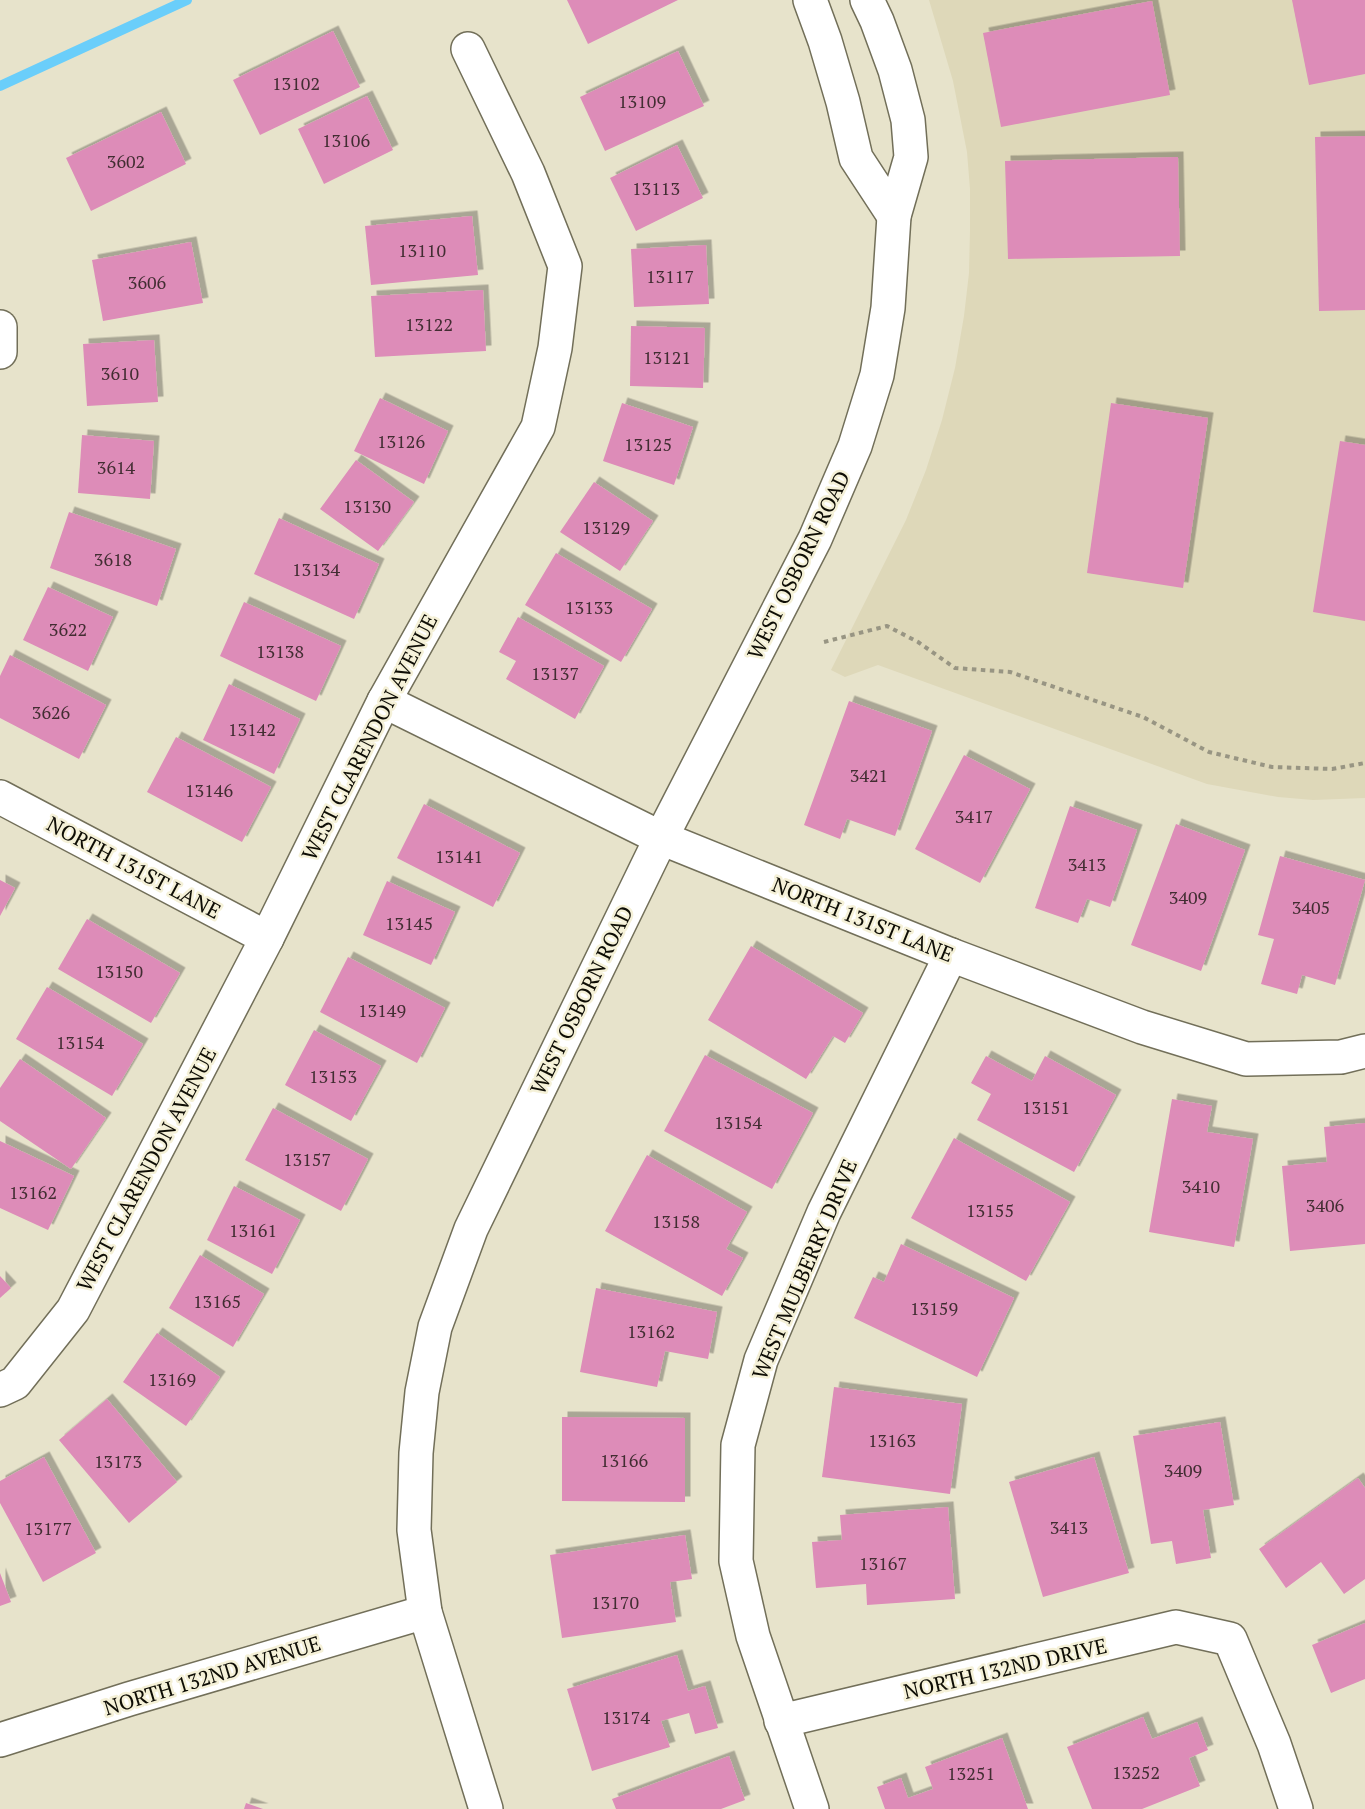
<svg xmlns="http://www.w3.org/2000/svg" width="1365" height="1809" viewBox="0 0 1365 1809" font-family="'PT Serif',serif">
<style>
.built{fill:#ded8b9}
.lines{fill:none;stroke-linecap:round;stroke-linejoin:round}
.stream{stroke:#6acefa;stroke-width:10}
.building{fill:#dd8cb8;filter:url(#shadow)}
.minor-casing{stroke:#726f59;stroke-width:36}
.tertiary-casing{stroke:#726f59;stroke-width:36}
.path{stroke:#989583;stroke-width:4;stroke-dasharray:4.5 4.5;stroke-linecap:butt}
.minor{stroke:#fff;stroke-width:33}
.tertiary{stroke:#fff;stroke-width:33}
.labels{text-anchor:middle;dominant-baseline:central;stroke-width:5;stroke-linejoin:round;paint-order:stroke}
.number-label{font-size:18px;fill:#422d32}
.street-label{font-size:21px;fill:#0e0d05;stroke:#f5f1d8}
</style>
<defs>
<filter id="shadow"><feDropShadow dx="5.5" dy="-5.5" stdDeviation="0" flood-color="#0004"/></filter>
</defs>
<rect width="100%" height="100%" fill="#e7e3cb"/>
<!-- built -->
<path class="built" d="M929 0H1365V798L1313 800 1278 797 1207 784 878 665 845 677 831 670 906 520 926 470 942 420 955 368 964 316 969 273 970 231V189L967 152 953 81Z"/>
<g class="lines">
<!-- stream -->
<path class="stream" d="M0 86 187 0"/>
</g>
<!-- building -->
<g class="building">
<path d="M567 0H678L588 44Z"/>
<path d="M1292 0H1365V74L1309 85Z"/>
<path d="M1152 1 1170 95 1001 127 983 33Z"/>
<path d="M333 31 360 87 260 135 233 80Z"/>
<path d="M678 51 704 106 605 151 580 97Z"/>
<path d="M367 96 393 150 324 184 298 129Z"/>
<path d="M161 112 186 164 91 211 66 158Z"/>
<path d="M1365 136V310L1319 311 1315 137Z"/>
<path d="M677 145 703 198 636 231 610 178Z"/>
<path d="M1178 157 1180 256 1008 259 1005 161Z"/>
<path d="M472 216 478 275 371 285 365 226Z"/>
<path d="M191 242 203 303 103 321 92 260Z"/>
<path d="M706 245 709 304 634 307 631 249Z"/>
<path d="M483 290 486 351 375 357 371 296Z"/>
<path d="M631 326 705 328 703 388 630 386Z"/>
<path d="M154 340 158 402 87 406 83 344Z"/>
<path d="M380 398 448 431 424 484 354 451Z"/>
<path d="M622 403 693 427 674 485 603 461Z"/>
<path d="M1111 403 1208 418 1183 588 1087 573Z"/>
<path d="M82 435 154 441 150 499 78 493Z"/>
<path d="M1340 441 1365 445V621L1313 612Z"/>
<path d="M356 460 414 502 378 551 320 509Z"/>
<path d="M594 482 653 521 620 571 560 532Z"/>
<path d="M69 512 176 549 157 606 50 568Z"/>
<path d="M279 518 379 564 354 619 254 574Z"/>
<path d="M556 553 652 609 621 662 525 605Z"/>
<path d="M48 587 113 617 88 671 23 640Z"/>
<path d="M244 602 341 646 316 701 220 656Z"/>
<path d="M518 617 604 666 575 719 506 679 516 661 499 652Z"/>
<path d="M10 655 106 705 79 759 0 718V676Z"/>
<path d="M229 684 300 719 274 774 203 740Z"/>
<path d="M849 701 932 731 895 836 847 819 840 839 804 825Z"/>
<path d="M176 737 271 787 242 842 147 792Z"/>
<path d="M964 755 1030 789 980 883 915 849Z"/>
<path d="M424 804 520 853 493 907 397 858Z"/>
<path d="M1070 806 1137 830 1110 907 1087 899 1078 923 1035 908Z"/>
<path d="M1176 824 1245 850 1201 971 1131 945Z"/>
<path d="M1280 856 1365 880 1335 985 1302 975 1297 994 1261 984 1274 939 1258 935Z"/>
<path d="M0 880 15 888 0 916Z"/>
<path d="M387 881 455 912 431 965 363 935Z"/>
<path d="M87 919 180 973 151 1023 58 969Z"/>
<path d="M751 946 863 1013 845 1043 833 1036 806 1079 708 1020Z"/>
<path d="M348 957 445 1008 417 1063 320 1012Z"/>
<path d="M47 987 143 1044 112 1096 16 1039Z"/>
<path d="M314 1030 381 1066 351 1121 285 1085Z"/>
<path d="M705 1055 813 1113 772 1189 664 1131Z"/>
<path d="M986 1056 1032 1081 1045 1056 1116 1095 1074 1172 977 1120 991 1094 971 1083Z"/>
<path d="M20 1059 106 1118 71 1169 0 1121V1088Z"/>
<path d="M1172 1099 1212 1106 1207 1132 1253 1139 1234 1247 1149 1232Z"/>
<path d="M273 1108 368 1159 341 1211 245 1160Z"/>
<path d="M1365 1123V1244L1290 1251 1282 1166 1327 1162 1324 1127Z"/>
<path d="M954 1138 1070 1202 1026 1281 911 1218Z"/>
<path d="M0 1141 74 1176 48 1230 0 1208Z"/>
<path d="M647 1155 747 1212 726 1249 743 1258 722 1296 605 1231Z"/>
<path d="M234 1186 300 1220 272 1274 207 1240Z"/>
<path d="M901 1244 1014 1298 977 1377 854 1318 873 1277 884 1282Z"/>
<path d="M200 1255 264 1294 233 1347 169 1308Z"/>
<path d="M0 1276 11 1288 0 1298Z"/>
<path d="M596 1288 717 1312 708 1359 665 1351 657 1387 580 1372Z"/>
<path d="M157 1333 220 1377 186 1426 123 1382Z"/>
<path d="M834 1387 962 1404 950 1494 822 1477Z"/>
<path d="M107 1399 177 1482 129 1523 59 1440Z"/>
<path d="M562 1417 685 1418V1502L562 1501Z"/>
<path d="M1220 1422 1234 1505 1203 1510 1211 1558 1176 1564 1172 1541 1151 1544 1133 1436Z"/>
<path d="M44 1457 96 1553 43 1582 0 1503V1481Z"/>
<path d="M1094 1457 1129 1573 1043 1597 1009 1482Z"/>
<path d="M1358 1478 1365 1488V1579L1344 1594 1321 1562 1286 1588 1259 1549Z"/>
<path d="M948 1507 955 1599 867 1605 866 1584 816 1588 812 1542 842 1540 840 1515Z"/>
<path d="M685 1535 692 1579 670 1582 676 1622 562 1638 550 1555Z"/>
<path d="M0 1573 11 1602 0 1606Z"/>
<path d="M1365 1623V1679L1331 1693 1312 1645Z"/>
<path d="M677 1655 688 1691 705 1686 718 1728 695 1734 689 1713 661 1721 670 1747 592 1771 567 1689Z"/>
<path d="M1143 1717 1152 1739 1197 1722 1208 1750 1189 1758 1200 1786 1142 1809H1092L1067 1747Z"/>
<path d="M1002 1738 1028 1809H885L877 1787 901 1778 908 1798 933 1789 925 1767Z"/>
<path d="M729 1756 745 1800 721 1809H616L612 1799Z"/>
<path d="M246 1803 263 1809H244Z"/>
</g>
<g class="lines">
<defs>
<g id="minor">
<path d="M0 327V352"/>
<path d="M384 701 661 838 951 955 1142 1027 1246 1059 1341 1057 1365 1051"/>
<path d="M0 797 267 938"/>
<path d="M0 1390 15 1383 73 1310 267 938 384 701 538 427 555 348 565 266 528 173 468 49"/>
<path d="M781 1721 1176 1627 1230 1639 1274 1744 1296 1809"/>
<path d="M812 1809 753 1636 736 1561 738 1445 761 1360 824 1212 951 955"/>
</g>
<g id="tertiary">
<path d="M810 0 825 41 843 102 856 158 894 216"/>
<path d="M0 1740 129 1699 425 1612"/>
<path d="M486 1809 425 1612 414 1530 416 1453 422 1392 435 1327 471 1229 661 838 815 539 855 446 877 375 888 308 894 216 911 157 908 120 895 70 877 21 867 0"/>
</g>
</defs>
<!-- minor casing -->
<use href="#minor" class="minor-casing"/>
<!-- tertiary casing -->
<use href="#tertiary" class="tertiary-casing"/>
<!-- path -->
<path class="path" d="M824 642 887 626 918 642 955 668 1010 672 1143 717 1209 752 1272 767 1332 769 1365 763"/>
<!-- minor -->
<use href="#minor" class="minor"/>
<!-- tertiary -->
<use href="#tertiary" class="tertiary"/>
</g>
<g class="labels">
<!-- number labels -->
<g class="number-label">
<text x="296" y="83">13102</text>
<text x="642" y="101">13109</text>
<text x="346" y="140">13106</text>
<text x="126" y="161">3602</text>
<text x="656" y="188">13113</text>
<text x="422" y="250">13110</text>
<text x="670" y="276">13117</text>
<text x="147" y="282">3606</text>
<text x="429" y="324">13122</text>
<text x="667" y="357">13121</text>
<text x="120" y="373">3610</text>
<text x="401" y="441">13126</text>
<text x="648" y="444">13125</text>
<text x="116" y="467">3614</text>
<text x="367" y="506">13130</text>
<text x="606" y="527">13129</text>
<text x="113" y="559">3618</text>
<text x="316" y="569">13134</text>
<text x="589" y="607">13133</text>
<text x="68" y="629">3622</text>
<text x="280" y="651">13138</text>
<text x="555" y="673">13137</text>
<text x="51" y="712">3626</text>
<text x="252" y="729">13142</text>
<text x="869" y="775">3421</text>
<text x="209" y="790">13146</text>
<text x="974" y="816">3417</text>
<text x="459" y="856">13141</text>
<text x="1087" y="864">3413</text>
<text x="1188" y="897">3409</text>
<text x="1311" y="907">3405</text>
<text x="409" y="923">13145</text>
<text x="119" y="971">13150</text>
<text x="382" y="1010">13149</text>
<text x="80" y="1042">13154</text>
<text x="333" y="1076">13153</text>
<text x="1046" y="1107">13151</text>
<text x="738" y="1122">13154</text>
<text x="307" y="1159">13157</text>
<text x="1201" y="1186">3410</text>
<text x="33" y="1192">13162</text>
<text x="1325" y="1205">3406</text>
<text x="990" y="1210">13155</text>
<text x="676" y="1221">13158</text>
<text x="253" y="1230">13161</text>
<text x="217" y="1301">13165</text>
<text x="934" y="1308">13159</text>
<text x="651" y="1331">13162</text>
<text x="172" y="1379">13169</text>
<text x="892" y="1440">13163</text>
<text x="624" y="1460">13166</text>
<text x="118" y="1461">13173</text>
<text x="1183" y="1470">3409</text>
<text x="1069" y="1527">3413</text>
<text x="48" y="1528">13177</text>
<text x="883" y="1563">13167</text>
<text x="615" y="1602">13170</text>
<text x="626" y="1717">13174</text>
<text x="1136" y="1772">13252</text>
<text x="971" y="1773">13251</text>
</g>
<!-- street labels -->
<g class="street-label">
<text transform="translate(798 565) rotate(-64)">WEST OSBORN ROAD</text>
<text transform="translate(369 737) rotate(-63)">WEST CLARENDON AVENUE</text>
<text transform="translate(134 867) rotate(28)">NORTH 131ST LANE</text>
<text transform="translate(863 919) rotate(22)">NORTH 131ST LANE</text>
<text transform="translate(581 1000) rotate(-64)">WEST OSBORN ROAD</text>
<text transform="translate(146 1169) rotate(-62)">WEST CLARENDON AVENUE</text>
<text transform="translate(804 1269) rotate(-67)">WEST MULBERRY DRIVE</text>
<text transform="translate(1005 1668) rotate(-13)">NORTH 132ND DRIVE</text>
<text transform="translate(212 1675) rotate(-17)">NORTH 132ND AVENUE</text>
</g>
</g>
</svg>
